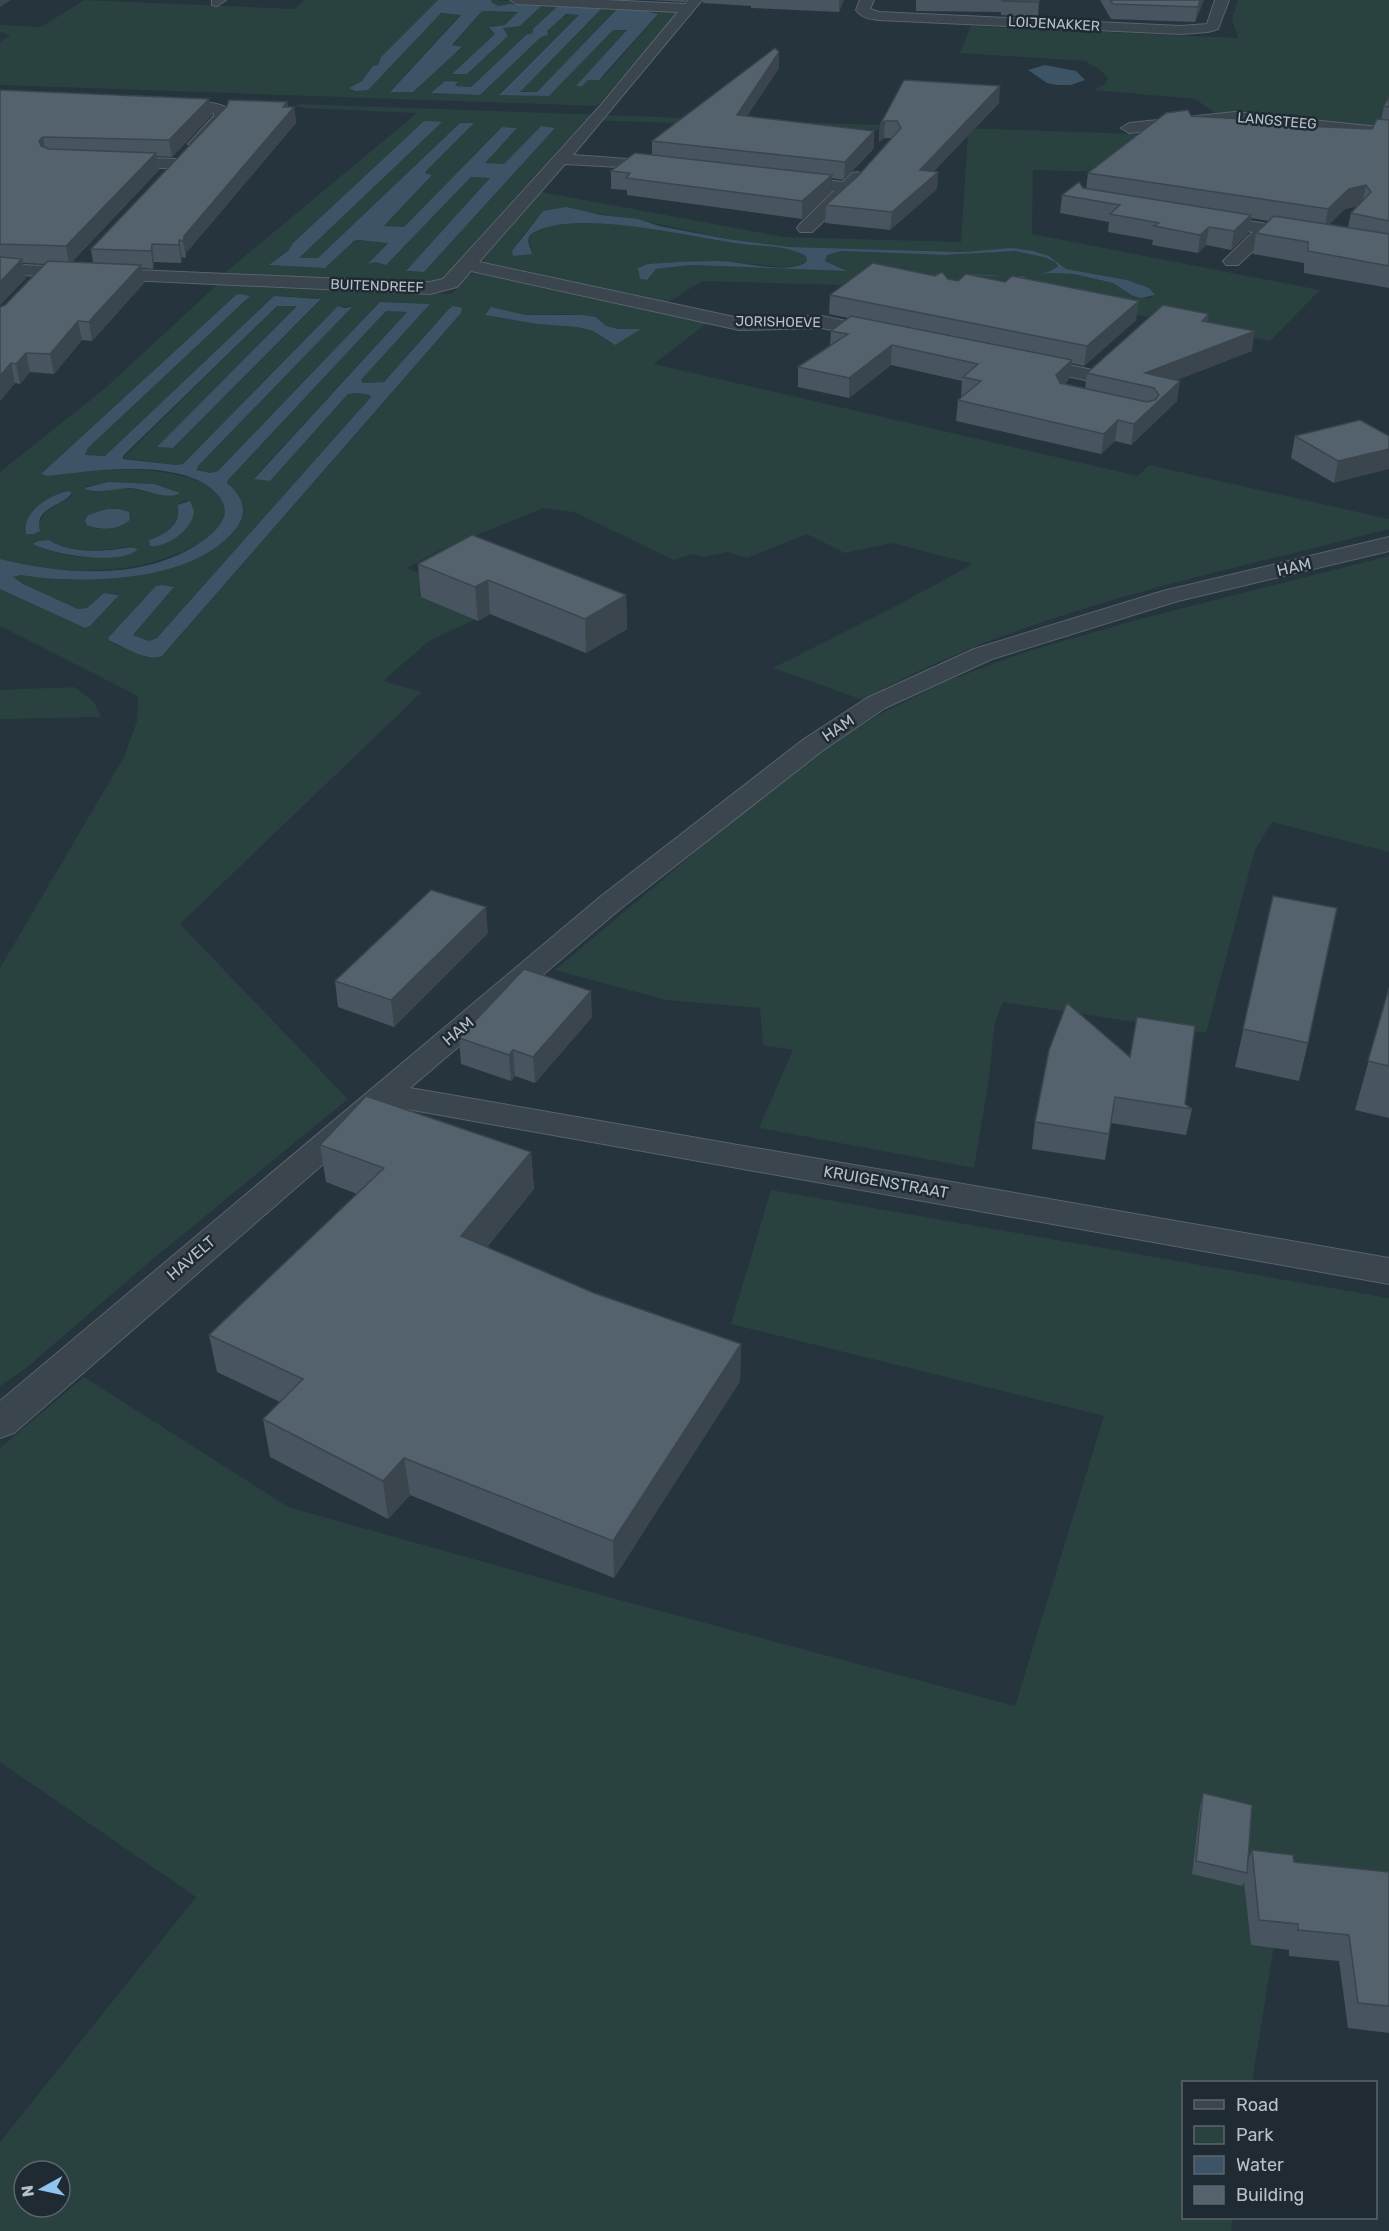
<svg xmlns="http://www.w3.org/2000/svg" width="1389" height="2231" viewBox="0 0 1389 2231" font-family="Rubik,sans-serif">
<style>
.green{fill:#29413f;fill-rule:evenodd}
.water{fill:#3d5466}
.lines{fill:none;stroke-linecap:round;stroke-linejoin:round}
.minor-casing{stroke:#58636c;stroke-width:2}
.minor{fill:#3a454e;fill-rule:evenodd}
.wall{fill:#48545f;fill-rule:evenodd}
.shaded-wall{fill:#3b454d}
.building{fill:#54626e;stroke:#3b454d;stroke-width:1.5}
.labels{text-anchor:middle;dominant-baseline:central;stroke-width:5;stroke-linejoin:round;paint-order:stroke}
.far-street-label{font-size:14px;fill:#b6c0c9;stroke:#1f2a33}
.street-label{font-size:16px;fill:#b6c0c9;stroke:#1f2a33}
</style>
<rect width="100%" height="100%" fill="#26343e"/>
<!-- green -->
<g class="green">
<path d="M84 0 295 9 304 0H438L381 57C377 71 361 83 349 88L368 89 439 14H461L390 91 411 92 462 48 452 46 482 11 518 13 505 25 490 26 495 34 453 74 468 73 508 36 503 28 541 6 507 4 498 6 491 2 492 0 674 9 680 11 597 106 0 85V42L10 35 0 32V25L41 27ZM565 6 601 8 520 91 537 92 617 9 648 11 658 15 604 76 588 80 582 86H577L627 31 613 29 549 96 499 94 579 15C563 12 558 21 546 31L548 35 541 37 480 95 431 93 445 81 458 83 455 86C460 89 468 89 473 85L526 35 533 33Z"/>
<path d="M1238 0H1389V116L1384 130 1218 115 1195 99 1094 90 1105 84 1108 78 1099 69 1085 61 960 53 971 26 1238 38 1232 19Z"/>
<path d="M298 104 1160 135 1167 174 1033 170 1032 234 1320 290 1270 341 1009 290 702 281 667 303 492 266 482 260 541 192 784 237 961 242 968 133 585 120 441 280 429 284 222 275 417 113 303 108 295 106ZM424 121 299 258H318L460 123H474L427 170 425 173 432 175 384 226 404 227 502 127 517 128 485 163 504 164 541 126 555 128 424 272H407L490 178 471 177 386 264 376 262 370 264 388 242C350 237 353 242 327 267L270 265 288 251 293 243ZM543 211 588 212 644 221 727 239 789 247 963 252 1024 249 1049 256 1066 269 1127 280 1139 284 1155 295 1149 298 1133 296 1113 283 1074 274 1050 273 1022 277 962 275C988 272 1039 284 1058 266 1042 241 968 256 942 255 908 254 875 252 841 251L827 255 825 261 846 270 845 271 691 265 656 269 647 280 640 279 658 263 719 261 783 267 798 266 807 261 806 256C784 244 758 247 734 243 688 237 565 206 529 236L528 240 532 249 518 242Z"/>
<path d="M482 272 710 321 654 364 1138 476 1149 465 1389 519V529C1213 575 1022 610 863 700L773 668 896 606 973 564 892 543 845 553 807 534 747 558 728 552 704 557 693 554 674 560 574 512 543 508 436 552 407 568 441 582 419 595 478 618 429 641 383 681 422 692 180 924 348 1099 148 1263 25 1369 0 1386V968L124 757 137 721 138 696 0 626V589L85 628 90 626 119 594 104 593 87 608 78 609 23 584 13 577 21 575C86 586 193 581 238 525L228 480 386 311 407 312 254 478 270 481 348 394 358 393 370 395 371 397 164 630 157 638 149 641 133 635 174 587 159 585 110 636V642L146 657 166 652 461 313 448 310 384 382 363 383 361 380 430 304 380 302 218 471 210 473 198 470V466L351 307 338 306 183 464 176 465 123 458 277 306H297L158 447 173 448 321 300 319 298 274 296 105 456 85 455 88 448 250 296 236 295 41 474C88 473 136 464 182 476 197 479 212 486 221 499 245 536 159 562 136 566 90 575 45 570 0 559V472L103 390 218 284 452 294 469 275ZM503 311 525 315 569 314 596 317 606 326 618 329H639L612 344 593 331 577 327 537 324 491 316ZM108 482 154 484 177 495C162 497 140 488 121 488 110 488 93 494 84 487ZM65 492 72 493 71 497 46 511 38 525 32 511 46 501ZM187 500 181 533 164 543 149 540C166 535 182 524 177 505ZM115 508 131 516 130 520C118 528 96 535 85 521L91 514ZM49 540C71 554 102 551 127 547L121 555C91 558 60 559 34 544Z"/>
<path d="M1389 556V852L1272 822 1255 850 1206 1033 1003 1002 995 1022 988 1085 974 1168 759 1128 793 1050 763 1045 760 1008 666 1000 555 970 780 781 829 745 880 714 947 681 1022 653 1136 620Z"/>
<path d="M74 687 94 702 101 717 0 719V690Z"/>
<path d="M771 1190 1389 1298V1908L1284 1884 1252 2082H1184V2218H1233L1231 2231H0V2142L196 1897 0 1762V1448L84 1377 288 1507 616 1599 1015 1706 1104 1416 731 1324ZM24 2171H60V2207H24Z"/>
</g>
<!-- water -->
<g class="water">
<path d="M438 0H492L491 2 498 6 509 4 541 6 520 26 503 28 508 36 467 74H452L495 34 489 27 505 25 518 12 482 11 452 45 462 47 413 92H390L461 15 441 13 368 90 355 91 349 88 362 81 373 66 378 65 381 57Z"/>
<path d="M558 6 602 8 520 92H537L617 9 649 10V12L658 14 599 80H588L582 86H576L627 30H613L549 96 499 95 579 15 566 14 547 31 548 35 541 37 480 95 431 93 445 81 458 82 455 86 471 87 526 35 533 33V29Z"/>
<path d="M1045 65 1076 71 1085 80 1071 85H1056L1047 83 1028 70Z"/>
<path d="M424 121 442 122 299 258H318L460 123H474L427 170 425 173 432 175 384 226 404 227 502 127 517 128 485 163 504 164 541 126 555 128 424 272 406 271 490 178 471 177 386 265 376 262 368 264 388 243 359 240 354 241 325 268 269 265 288 251 293 243Z"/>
<path d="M566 207 601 215 638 219 659 226 727 239 789 247 963 252 1012 248 1033 251 1049 256 1066 269 1127 280 1149 288 1155 295 1141 298 1133 296 1113 283 1074 274 1050 273 1022 277 962 275C988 272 1038 284 1058 266L1055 262 1044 257 1015 251 944 255 841 251 827 255 825 261 847 271H845L691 265 656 269 647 280 640 279 638 268 648 264C671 262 696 261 719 261 740 261 792 276 807 261L806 256C784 244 758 247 734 243 689 237 565 206 529 236L528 241 532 254 513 256 512 251 543 211Z"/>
<path d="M240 294 250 296 88 448 85 455 105 456 274 296 321 299 173 448 157 447 297 306H277L123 456V459L176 465 183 464 338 306 345 308 352 307 198 466 197 470 210 473 218 471 380 302 430 304 361 380 363 383 384 382 448 310 453 306 462 308 461 313 162 656C145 662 126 647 110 641L108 638 156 586 162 585 174 587 133 635 149 641 157 638 164 630 371 397 370 395 358 393 348 394 270 481 254 479 407 312 386 311 228 480 227 483C241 495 249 510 237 527 196 583 82 585 21 575L13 577 23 584 78 609 87 608 104 593 119 595 90 626 85 628 0 589V559C62 574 138 581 195 546 206 539 219 530 224 517 227 508 222 499 216 493 181 457 93 471 48 476L41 474 236 295Z"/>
<path d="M491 307 525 315H583L596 317 606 326 618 329H641L615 345 593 331 577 327 537 324 485 315Z"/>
<path d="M108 482 154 484 180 493C168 501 146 489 130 488 117 488 95 495 84 488Z"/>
<path d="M69 491 72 493C64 506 33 507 40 531L34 534H26C22 511 49 495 69 491Z"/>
<path d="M190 501 194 511C193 529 167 548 150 546L149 540C165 535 183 524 177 505Z"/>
<path d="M107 509H119L129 512 130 520C118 530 101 531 87 525L85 521 88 515Z"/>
<path d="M49 540C66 551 90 552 110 550 120 549 129 546 138 549 122 566 53 555 33 544L38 541Z"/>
</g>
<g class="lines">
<defs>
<g id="minor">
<path d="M212 0H226L217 6 212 5Z"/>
<path d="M510 0H605L685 4 688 0H702L573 155 668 162 674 164 676 167 674 170 565 164 479 262 739 318 822 316 889 330 892 334 889 338 882 340 822 328 739 330 471 271 457 287 430 294 0 274V264L414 282H430L443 279 600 106 678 12 517 4Z"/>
<path d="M860 0H874L870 9 879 12 1181 26 1207 24 1215 0H1229L1218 29 1208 32 1181 34 879 20C869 19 862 18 856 10Z"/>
<path d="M165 101C181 102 219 99 230 110V117L202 147 196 149 188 144 214 116V113L160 109 157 106 160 103Z"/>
<path d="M1235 112 1389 128V138L1235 122 1129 133 1121 128 1129 123Z"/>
<path d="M114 156 176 159 184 164 176 169 108 164 106 161Z"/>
<path d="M858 172 866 177 855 192 812 232H800L797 228 800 224 834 191 782 185 780 181 782 177 788 176 843 182 852 173Z"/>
<path d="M1204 214 1389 243V253L1270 235 1238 265H1226L1223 261 1253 232 1198 223 1195 219 1198 215Z"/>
<path d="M1027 356 1097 371 1100 375 1097 379 1090 381 1020 366 1017 362 1020 358Z"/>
<path d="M1389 537V551L1178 601 992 659 885 708 822 751 620 909 410 1088 1389 1258V1284L390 1106 14 1433 0 1438V1401L600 897 804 739 867 698 974 649 1163 591Z"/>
</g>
</defs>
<!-- minor casing -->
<use href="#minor" class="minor-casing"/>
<!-- minor -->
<use href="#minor" class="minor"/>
</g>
<!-- wall -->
<g class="wall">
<path d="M650 0H686L684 2Z"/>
<path d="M703 0H844L839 12 751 8V6L703 3Z"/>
<path d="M916 0H1039L1038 17 1001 15V12L916 11Z"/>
<path d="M1100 0H1204L1195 22 1111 19Z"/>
<path d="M779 68 747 116 874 131V148L844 180 831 178V193L802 219 627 195V190L611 189V171L652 155V141Z"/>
<path d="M904 80 999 103 934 171 938 172 937 189 890 230 825 223 826 205 858 176 892 138H884L879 142 880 125Z"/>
<path d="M0 90 209 99 212 115 172 157 157 156 159 170 72 262 93 263 91 249 287 102 288 107H294L296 123 186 253V258L182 257 181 263 154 262 153 269 141 268 144 283 92 341 82 340 54 374 30 372 20 384 15 383 0 401V307L5 305 45 264 23 263 26 278 0 305Z"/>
<path d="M1389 97V288L1304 273V263L1253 254 1256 233 1269 221 1251 218 1248 234 1231 250 1206 245 1198 253 1152 245 1153 240 1108 232 1109 222 1060 213 1062 195 1083 188 1086 189 1088 173 1191 116 1260 124 1372 129 1381 120 1384 106ZM1357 206 1351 213 1348 227 1329 224 1345 209Z"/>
<path d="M948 279 1136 320 1084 366 1071 363 1069 379 1065 384 1085 389 1087 373 1208 322 1252 351 1176 380 1177 401 1131 445 1115 441 1101 454 956 421 958 400 961 397 962 381 891 365 849 398 798 387V367L830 346 831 331 848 318 829 314 830 295Z"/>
<path d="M1360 420 1334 483 1291 458 1295 436Z"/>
<path d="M418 564 626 595 627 629 586 653 490 614 478 621 421 597Z"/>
<path d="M1273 896 1308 1043 1299 1081 1235 1067Z"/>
<path d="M488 933 394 1027 338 1007 335 981Z"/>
<path d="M1389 988V1118L1355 1110Z"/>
<path d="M592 1017 535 1083 515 1076 511 1081 461 1064 459 1038Z"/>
<path d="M1049 1050 1185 1104 1192 1109 1186 1135 1111 1123 1105 1160 1032 1149 1035 1122Z"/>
<path d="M320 1145 531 1152 534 1189 487 1247 594 1293 741 1344 740 1381 614 1578 410 1495 388 1519 270 1457 263 1419 280 1402 217 1372 209 1335 357 1194 326 1182Z"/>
<path d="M1203 1793 1247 1863 1252 1850 1294 1862 1389 1872V2033L1348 2028 1339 1961 1289 1956V1950L1251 1945 1244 1882 1242 1886 1192 1874 1200 1807Z"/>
</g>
<!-- shaded-wall -->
<g class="shaded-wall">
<path d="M0 0H11L0 7Z"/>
<path d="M839 0H844L839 12Z"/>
<path d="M1200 0H1204L1195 22 1198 7Z"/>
<path d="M779 52V68L736 132 737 115Z"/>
<path d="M1000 86 999 103 919 187 920 170Z"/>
<path d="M209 99 212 115 172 157 169 140Z"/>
<path d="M287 102 289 113 294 107 296 123 186 253V258L183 241 184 236Z"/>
<path d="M885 121 884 138 879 142 880 125Z"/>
<path d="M874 131V148L844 180 845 162Z"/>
<path d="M43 137 46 154 42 158 39 141Z"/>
<path d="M156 153 159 170 69 265 66 246Z"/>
<path d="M938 172 937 189 890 230 892 212Z"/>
<path d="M832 175 831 193 802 219V201Z"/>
<path d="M1366 185 1362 205 1345 209 1324 230 1328 209 1349 189Z"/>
<path d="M1251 215 1248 234 1231 250 1234 231Z"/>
<path d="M1209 227 1206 245 1198 253 1200 235Z"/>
<path d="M179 240 182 257 181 263 179 245Z"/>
<path d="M152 244 154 262 153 269 151 251Z"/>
<path d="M22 259 26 278 0 305V282Z"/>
<path d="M141 265 144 283 92 341 89 322Z"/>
<path d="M1139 301 1136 320 1084 366 1087 346Z"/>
<path d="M1209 314 1206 334 1202 321Z"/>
<path d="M78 321 82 340 54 374 50 354Z"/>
<path d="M1255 331 1252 351 1154 389 1145 373Z"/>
<path d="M892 345 891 365 849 398V378Z"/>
<path d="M26 353 30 372 20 384 16 364Z"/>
<path d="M1072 360 1069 379 1053 395 1056 375Z"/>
<path d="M11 363 15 383 0 401V376Z"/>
<path d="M1180 381 1177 401 1131 445 1134 424Z"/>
<path d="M1118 420 1115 441 1101 454 1104 434Z"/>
<path d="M1389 449V469L1334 483 1338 461Z"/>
<path d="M488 580 490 614 478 621 475 587Z"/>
<path d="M626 595 627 629 586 653 585 619Z"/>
<path d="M486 907 488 933 394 1027 391 1000Z"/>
<path d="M591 991 592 1017 535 1083 533 1057Z"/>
<path d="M513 1050 515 1076 511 1081 509 1055Z"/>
<path d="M531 1152 534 1189 465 1273 461 1236Z"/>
<path d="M741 1344 740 1381 614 1578 613 1541Z"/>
<path d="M404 1458 410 1495 388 1519 383 1481Z"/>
</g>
<!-- building -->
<g class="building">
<path d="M1002 0H1039V2L1002 1Z"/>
<path d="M1110 0H1200L1198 7 1113 4Z"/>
<path d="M775 48 779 52 737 115 874 131 845 162 652 141Z"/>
<path d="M904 80 1000 86 920 170 938 172 892 212 826 205 858 176 901 128 897 121H885L880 125Z"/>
<path d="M0 90 209 99 169 140 43 137 39 141 41 146 49 149 156 153 66 246 0 244Z"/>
<path d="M1389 97V107L1384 106Z"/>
<path d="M229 100 287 102 283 107H294L184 236 183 241 179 240V245L152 244 151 251 91 249 227 106Z"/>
<path d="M1188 110 1191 116 1260 120V124L1372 129 1377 119 1389 120V221L1351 213 1371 192 1366 185 1349 189 1328 209 1088 173 1166 113Z"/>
<path d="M635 153 832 175 802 201 626 178 630 173 611 171Z"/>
<path d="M1079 182 1083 188 1251 215 1234 231 1209 227 1200 235 1154 226 1159 223 1110 214 1120 205 1062 195Z"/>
<path d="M1274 216 1389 234V266L1308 251V242L1256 233Z"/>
<path d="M0 257 22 259 0 282Z"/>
<path d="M48 261 141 265 94 316 89 322 78 321 50 354 26 353 16 364 11 363 0 376V307L5 305Z"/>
<path d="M873 263 935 276 942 272 948 279 958 281 966 274 1005 282 1012 276 1139 301 1087 346 830 295Z"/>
<path d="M1163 305 1209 314 1202 321 1255 331 1145 373 1180 381 1134 424 1118 420 1104 434 958 400 981 381 963 377 978 364 892 345 849 378 798 367 848 334 831 331 851 316 1072 360 1056 375 1060 383 1147 402 1155 400 1159 395 1154 388 1087 373Z"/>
<path d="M1360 420 1389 436V449L1338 461 1295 436Z"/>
<path d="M472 535 626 595 585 619 488 580 475 587 418 564Z"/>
<path d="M431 890 486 907 391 1000 335 981Z"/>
<path d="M1273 896 1337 908 1308 1043 1243 1029Z"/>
<path d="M524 969 591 991 533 1057 513 1050 509 1055 459 1038Z"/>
<path d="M1389 988V1066L1368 1061Z"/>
<path d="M1067 1003 1130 1057 1137 1017 1195 1026 1185 1104 1192 1109 1115 1097 1109 1134 1035 1122 1049 1050Z"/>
<path d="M366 1096 531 1152 461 1236 594 1293 741 1344 613 1541 404 1458 383 1481 263 1419 303 1379 209 1335 384 1168 320 1145Z"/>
<path d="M1203 1793 1252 1805 1247 1873 1196 1861Z"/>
<path d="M1252 1850 1293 1855 1294 1862 1389 1872V2006L1358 2003 1349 1935 1298 1930V1924L1259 1920Z"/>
</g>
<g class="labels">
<!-- far-street labels -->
<g class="far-street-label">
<text transform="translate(1054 24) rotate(3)">LOIJENAKKER</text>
<text transform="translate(1277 121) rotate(5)">LANGSTEEG</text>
<text transform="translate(377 286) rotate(2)">BUITENDREEF</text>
<text transform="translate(778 322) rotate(1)">JORISHOEVE</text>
</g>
<!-- street labels -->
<g class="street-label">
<text transform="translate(1294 567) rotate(-13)">HAM</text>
<text transform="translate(838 728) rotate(-34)">HAM</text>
<text transform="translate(458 1031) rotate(-40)">HAM</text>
<text transform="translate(886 1182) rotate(10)">KRUIGENSTRAAT</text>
<text transform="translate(191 1258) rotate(-41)">HAVELT</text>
</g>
</g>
<!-- legend -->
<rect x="1182" y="2081" width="195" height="138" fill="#1f2a33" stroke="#5b666f" stroke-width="1.5"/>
<rect x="1194" y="2100" width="30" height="9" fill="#3a454e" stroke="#5b666f" stroke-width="1.5"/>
<text x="1236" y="2111" font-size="18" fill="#b6c0c9">Road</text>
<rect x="1194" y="2126" width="30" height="18" fill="#29413f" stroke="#5b666f" stroke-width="1.5"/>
<text x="1236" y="2141" font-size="18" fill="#b6c0c9">Park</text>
<rect x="1194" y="2156" width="30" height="18" fill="#3d5466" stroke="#5b666f" stroke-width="1.5"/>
<text x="1236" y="2171" font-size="18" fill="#b6c0c9">Water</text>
<rect x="1194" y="2186" width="30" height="18" fill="#54626e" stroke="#5b666f" stroke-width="1.5"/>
<text x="1236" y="2201" font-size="18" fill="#b6c0c9">Building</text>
<!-- north arrow -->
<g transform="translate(42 2189) rotate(262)"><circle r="28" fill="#1f2a33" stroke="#5b666f" stroke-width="1.5"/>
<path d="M0-4.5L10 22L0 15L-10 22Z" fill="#92c4f2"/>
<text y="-9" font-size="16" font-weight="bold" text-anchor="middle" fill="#b6c0c9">N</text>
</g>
</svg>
